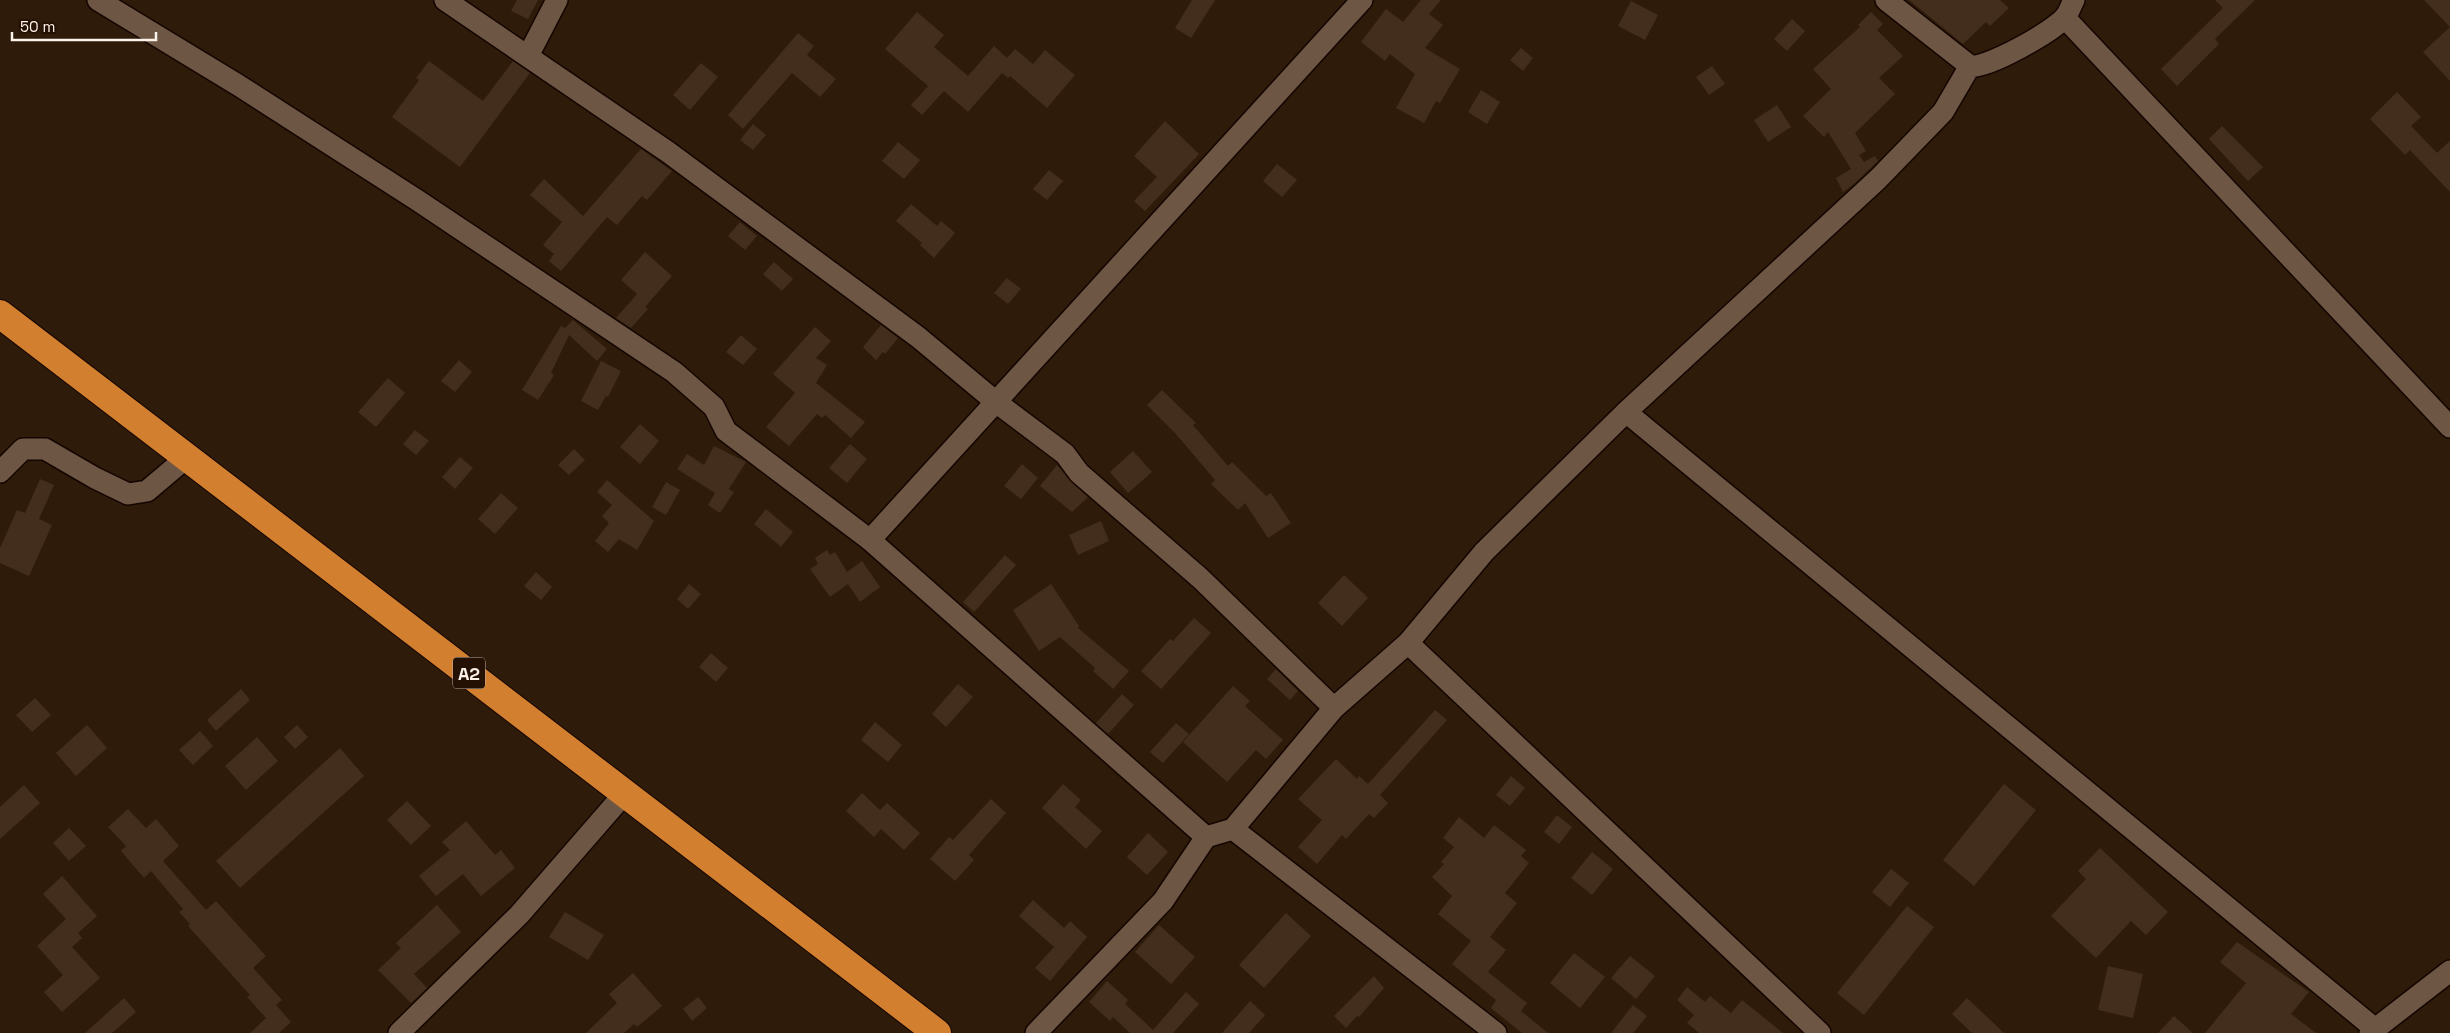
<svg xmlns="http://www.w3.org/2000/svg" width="2450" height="1033" viewBox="0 0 2450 1033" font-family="'Space Grotesk',sans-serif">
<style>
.building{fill:#432e1d}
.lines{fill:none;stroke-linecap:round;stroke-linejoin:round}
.minor-casing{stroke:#150500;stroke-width:24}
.highway-casing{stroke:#150500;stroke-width:30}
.minor{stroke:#6d5644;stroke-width:21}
.highway{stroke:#d27f30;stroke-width:28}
.labels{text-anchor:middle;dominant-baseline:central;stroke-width:4;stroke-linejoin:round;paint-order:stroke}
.shield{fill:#241103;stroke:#bcaea5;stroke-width:1}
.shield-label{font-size:18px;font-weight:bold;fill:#fdf2ea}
</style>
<rect width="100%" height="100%" fill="#2e1b0a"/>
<!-- building -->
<g class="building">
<path d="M517 0H538L528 19 511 11Z"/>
<path d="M1192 0H1215L1191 38 1175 28Z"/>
<path d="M1421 0H1441L1429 14 1443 25 1425 48 1460 69 1440 103 1436 101 1424 123 1396 108 1415 74 1390 54 1385 61 1361 42 1386 9 1403 22Z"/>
<path d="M1909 0H2000L2009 8 1990 26 1986 22 1963 44Z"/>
<path d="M2215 0H2255L2215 39 2219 44 2177 86 2161 69 2223 8Z"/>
<path d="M2424 0H2450V81L2423 52 2450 27Z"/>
<path d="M1631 1 1658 15 1645 40 1618 26Z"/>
<path d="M917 12 944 35 934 47 968 76 994 46 1007 58 1015 49 1033 64 1045 50 1075 75 1047 108 1010 76 1008 78 1002 73 968 112 944 91 922 115 911 105 928 86 885 49Z"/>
<path d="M1871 12 1883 24 1877 30 1903 56 1879 78 1895 94 1855 133 1866 151 1859 155 1864 162 1875 156 1878 161 1855 183 1843 192 1836 178 1851 169 1828 132 1824 137 1803 116 1831 89 1813 69 1860 27 1858 25Z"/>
<path d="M1792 19 1805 31 1787 51 1774 39Z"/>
<path d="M798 33 814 46 807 55 836 79 820 97 792 73 743 129 728 115Z"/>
<path d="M1521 48 1533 58 1523 71 1510 60Z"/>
<path d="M429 61 483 101 513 61 530 73 460 167 392 117 419 80 416 78Z"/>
<path d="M701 63 718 77 690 110 673 95Z"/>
<path d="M1712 66 1725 84 1709 95 1696 77Z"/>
<path d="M1481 90 1500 102 1487 124 1468 112Z"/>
<path d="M2397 92 2421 117 2411 126 2437 153 2450 141V192L2410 150 2405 155 2370 119Z"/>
<path d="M1777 105 1791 127 1768 142 1754 120Z"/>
<path d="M1165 121 1199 154 1145 211 1134 201 1157 177 1134 156Z"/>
<path d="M753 124 766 135 753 150 740 140Z"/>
<path d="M2222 126 2263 167 2248 181 2209 139Z"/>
<path d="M898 142 920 160 904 179 882 161Z"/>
<path d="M641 149 672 171 647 200 642 196 617 225 607 217 561 271 549 261 554 254 543 245 562 222 530 195 544 179 583 216Z"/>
<path d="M1277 164 1297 180 1282 197 1263 181Z"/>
<path d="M1049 170 1063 181 1047 200 1033 189Z"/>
<path d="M911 204 937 226 941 221 955 233 934 258 920 245 922 243 896 221Z"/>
<path d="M740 222 757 236 745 250 728 236Z"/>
<path d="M645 252 672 276 645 307 648 309 631 328 616 318 637 294 621 280Z"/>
<path d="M774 262 793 279 782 291 763 274Z"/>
<path d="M1007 278 1021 289 1008 304 994 293Z"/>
<path d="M573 320 607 349 597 361 569 335 551 373 554 375 538 400 522 390 561 326 565 328Z"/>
<path d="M881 325 898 338 885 354 883 352 876 360 863 347Z"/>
<path d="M815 327 831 341 816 358 827 365 816 383 865 422 851 438 825 415 822 418 817 414 789 446 766 427 795 393 773 374Z"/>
<path d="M741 335 757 349 743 365 726 352Z"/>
<path d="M459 360 472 372 455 392 441 381Z"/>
<path d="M601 361 621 371 608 397 606 396 598 410 581 401Z"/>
<path d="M388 378 405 393 376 427 358 412Z"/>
<path d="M1162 390 1196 423 1193 425 1228 466 1232 462 1266 496 1271 493 1291 523 1268 538 1245 503 1238 510 1211 484 1215 480 1175 433 1147 405Z"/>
<path d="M640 424 659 441 640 464 620 447Z"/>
<path d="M415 430 429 441 416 455 403 444Z"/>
<path d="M850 444 867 459 847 483 829 468Z"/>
<path d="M714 446 746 462 729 489 734 492 720 513 708 505 715 493 677 469 687 454 704 465Z"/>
<path d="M574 449 585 460 569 475 558 465Z"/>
<path d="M1133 451 1152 472 1128 493 1110 472Z"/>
<path d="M460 457 473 468 455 489 442 477Z"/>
<path d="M1022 464 1038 478 1021 499 1004 486Z"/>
<path d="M1057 465 1071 482 1088 497 1072 512 1040 486Z"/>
<path d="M40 479 54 485 39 519 52 525 29 576 0 563V548L17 510 25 513Z"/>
<path d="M607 480 654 521 637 550 619 539 608 552 595 541 609 523 602 516 612 505 597 492Z"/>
<path d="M666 482 680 490 666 515 652 507Z"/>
<path d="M501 493 518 508 495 534 478 519Z"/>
<path d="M766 509 793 532 781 547 754 524Z"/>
<path d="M1101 521 1109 541 1078 555 1069 535Z"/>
<path d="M827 550 830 555 835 552 847 572 862 561 880 587 860 602 848 584 830 597 810 569 818 564 815 558Z"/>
<path d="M1005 555 1016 565 974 612 963 602Z"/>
<path d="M536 572 552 587 541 600 524 586Z"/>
<path d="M1344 575 1368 598 1342 626 1318 603Z"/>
<path d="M689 584 701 594 688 609 677 599Z"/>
<path d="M1051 584 1079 626 1078 628 1129 671 1113 689 1093 671 1095 668 1060 637 1039 651 1013 610Z"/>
<path d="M1194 618 1211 633 1161 689 1141 671 1170 639 1173 641Z"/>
<path d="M711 653 728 668 716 682 699 667Z"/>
<path d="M1276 669 1298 691 1290 700 1267 679Z"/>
<path d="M958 684 973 697 946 727 932 714Z"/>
<path d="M1233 686 1250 701 1245 706 1283 740 1266 759 1256 750 1227 782 1183 742Z"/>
<path d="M241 689 250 700 216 731 207 720Z"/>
<path d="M1122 694 1134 705 1108 734 1096 723Z"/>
<path d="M35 698 51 715 32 732 16 715Z"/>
<path d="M1435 710 1447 720 1380 795 1388 803 1374 818 1369 814 1346 839 1342 835 1317 864 1298 847 1322 820 1298 799 1336 759 1357 779 1359 776 1368 784Z"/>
<path d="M875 722 902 745 888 762 861 740Z"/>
<path d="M1176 723 1189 734 1163 763 1150 752Z"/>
<path d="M87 725 107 748 76 776 56 753Z"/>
<path d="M297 725 308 737 295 749 284 737Z"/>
<path d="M200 731 213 746 193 765 179 750Z"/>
<path d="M257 737 278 761 246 790 225 766Z"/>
<path d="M340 748 364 776 240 888 216 861Z"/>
<path d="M1511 776 1525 788 1510 806 1496 795Z"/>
<path d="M1063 784 1081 800 1075 807 1102 831 1086 849 1042 808Z"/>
<path d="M2004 784 2036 810 1974 886 1943 860Z"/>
<path d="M24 785 40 803 0 839V807Z"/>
<path d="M862 793 880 810 887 803 920 833 904 850 881 829 874 837 846 811Z"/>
<path d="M991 799 1006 813 969 855 974 860 955 881 930 859 949 837 953 840Z"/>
<path d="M407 801 431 826 411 845 387 820Z"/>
<path d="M128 809 146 828 156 819 179 846 163 861 206 910 216 901 266 956 253 968 282 1000 276 1005 291 1022 279 1033H250L266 1018 247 997 250 995 188 926 190 924 179 912 183 909 151 871 144 878 121 851 126 846 108 827Z"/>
<path d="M1557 815 1572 827 1559 844 1544 832Z"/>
<path d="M1459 817 1484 838 1494 825 1526 850 1521 856 1529 863 1505 893 1517 903 1490 937 1506 950 1488 972 1527 1003 1521 1011 1548 1033H1522L1491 1008 1496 1000 1452 964 1471 941 1438 914 1452 896 1432 877 1444 864 1441 862 1454 847 1443 838Z"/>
<path d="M466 821 495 855 501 850 515 868 481 896 463 874 436 896 419 876 450 850 442 842Z"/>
<path d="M69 828 86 846 69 861 53 843Z"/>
<path d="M1148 833 1168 852 1147 875 1127 857Z"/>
<path d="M2100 848 2168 912 2146 935 2131 921 2096 958 2051 916 2086 879 2078 871Z"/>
<path d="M1592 852 1613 869 1592 895 1571 878Z"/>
<path d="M1891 869 1909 883 1890 907 1872 892Z"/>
<path d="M62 876 97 916 78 933 82 938 72 947 100 978 62 1012 44 992 63 975 37 946 66 919 43 894Z"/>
<path d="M1033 900 1064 928 1070 921 1087 937 1050 981 1035 968 1054 947 1019 916Z"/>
<path d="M437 905 461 932 414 974 427 988 411 1003 378 970 401 948 396 943Z"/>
<path d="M1907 906 1934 927 1864 1015 1837 993Z"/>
<path d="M565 912 604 935 588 960 549 937Z"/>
<path d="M1286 913 1311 936 1264 988 1239 965Z"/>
<path d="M1159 925 1195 957 1171 984 1135 952Z"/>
<path d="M2237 942 2309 992 2291 1014 2316 1033H2205L2246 983 2220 962Z"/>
<path d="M1574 953 1605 977 1580 1008 1550 983Z"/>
<path d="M1630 956 1655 976 1636 999 1611 978Z"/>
<path d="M2108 966 2143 974 2133 1018 2098 1010Z"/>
<path d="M633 973 662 1006 637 1027 634 1024 624 1033H586L617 1003 609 994Z"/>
<path d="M1374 976 1384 988 1359 1017 1357 1016 1346 1028 1334 1016Z"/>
<path d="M1107 981 1128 1000 1125 1004 1153 1030 1186 992 1199 1004 1173 1033H1130L1113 1017 1110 1021 1089 1002Z"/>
<path d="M1687 987 1705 1002 1710 996 1731 1013 1742 1000 1783 1033H1699L1687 1023 1694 1015 1677 1000Z"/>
<path d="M698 997 707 1008 692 1021 683 1009Z"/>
<path d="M124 998 136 1012 112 1033H85Z"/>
<path d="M1967 998 2004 1033H1972L1952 1014Z"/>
<path d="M1250 1001 1265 1015 1249 1033H1222Z"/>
<path d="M1633 1005 1647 1016 1633 1033H1611Z"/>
<path d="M2174 1016 2193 1033H2158Z"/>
</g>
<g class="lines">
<defs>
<g id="minor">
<path d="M98 0 238 85 417 200 674 372 714 407 726 431 870 540 1206 837"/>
<path d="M445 0 668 152 918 337 996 402 1065 454 1079 473 1200 578 1334 708"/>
<path d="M1886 0 1970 66"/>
<path d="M2065 18 2450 427"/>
<path d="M528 56 557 0"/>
<path d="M1626 412 2374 1028"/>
<path d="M0 472 23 449H45L95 478 128 494 147 491 186 458"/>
<path d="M870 540 1362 0"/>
<path d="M1408 643 1820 1033"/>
<path d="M1233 829 1496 1033"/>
<path d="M399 1033 519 915 625 793"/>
<path d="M1036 1033 1163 901 1206 837 1233 829 1334 708 1408 643 1484 552 1626 412 1878 179 1943 112 1970 66C1987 69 2054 31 2065 17 2069 13 2071 5 2074 0"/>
<path d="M2370 1033 2450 971"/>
</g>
<path id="highway" d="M0 314 937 1033"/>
</defs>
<!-- minor casing -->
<use href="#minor" class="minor-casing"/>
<!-- highway casing -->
<use href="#highway" class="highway-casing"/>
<!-- minor -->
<use href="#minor" class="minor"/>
<!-- highway -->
<use href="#highway" class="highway"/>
</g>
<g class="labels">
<!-- shield labels -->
<rect class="shield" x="453" y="657.5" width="32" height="31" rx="4"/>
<g class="shield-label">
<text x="469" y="673">A2</text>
</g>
</g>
<!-- scale -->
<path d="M12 32v8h144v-8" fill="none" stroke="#fdf2ea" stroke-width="2.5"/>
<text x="20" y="32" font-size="15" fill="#fdf2ea" stroke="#241103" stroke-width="4" paint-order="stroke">50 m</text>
</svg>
